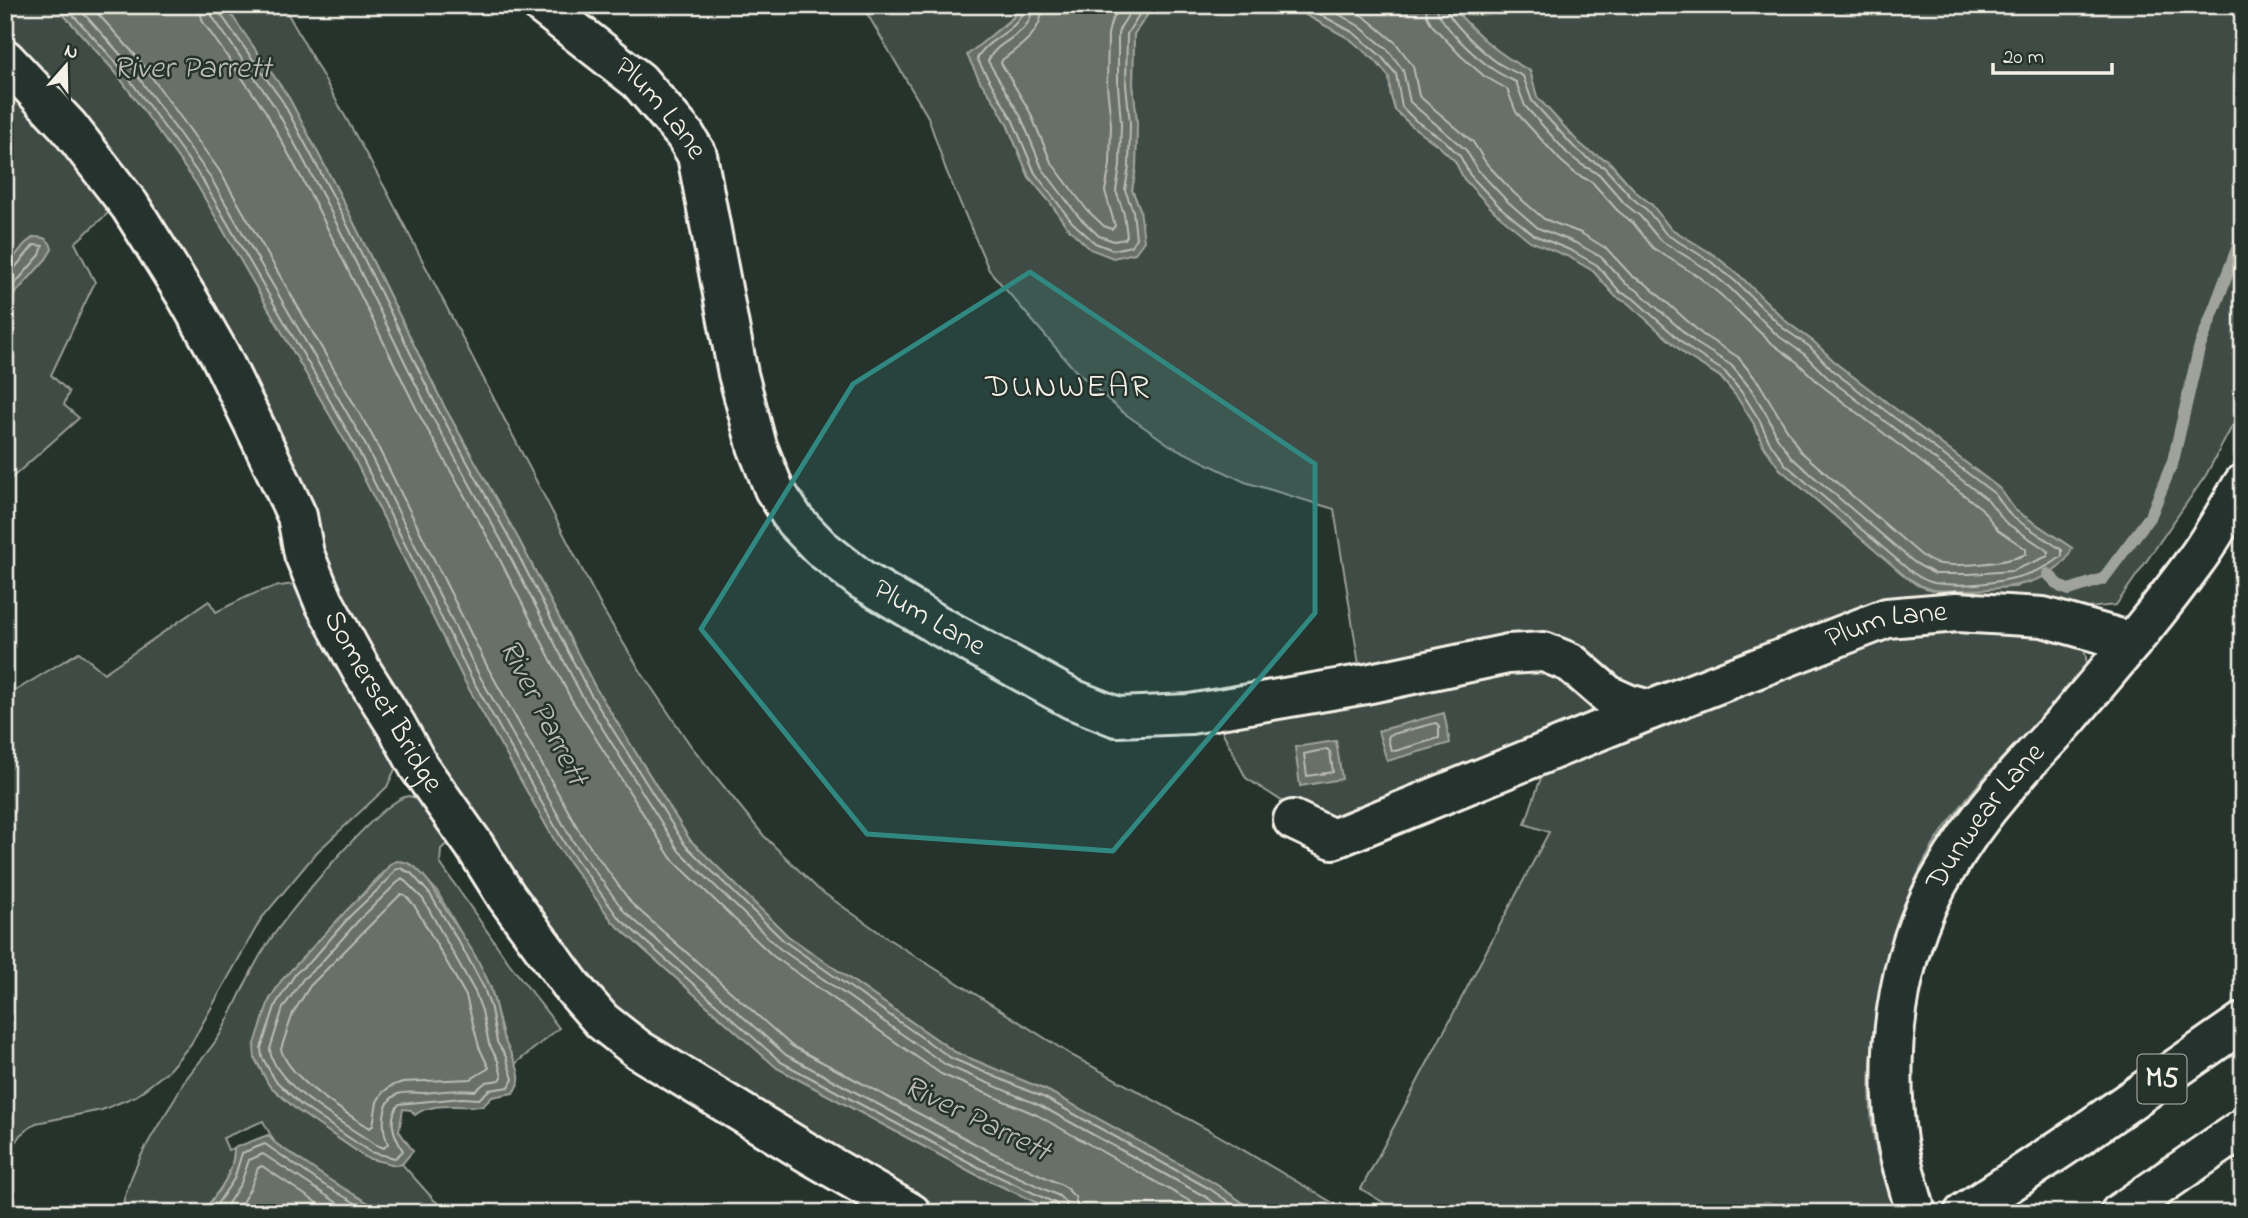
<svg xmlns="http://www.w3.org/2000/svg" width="2248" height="1218" viewBox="0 0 2248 1218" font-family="'Indie Flower',sans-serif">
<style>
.green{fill:#414b45;stroke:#9a9e96;stroke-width:2}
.water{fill:#676f68;stroke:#9fa39b;stroke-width:2}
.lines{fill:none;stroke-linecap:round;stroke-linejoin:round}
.shore{stroke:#bcbdb5;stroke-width:2}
.stream{stroke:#9fa39b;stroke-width:12}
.minor-casing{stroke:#f4f1e8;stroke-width:44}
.highway-casing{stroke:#f4f1e8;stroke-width:44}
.minor{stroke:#26332d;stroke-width:38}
.highway{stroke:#26332d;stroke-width:38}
.marked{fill:#318880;fill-opacity:0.2;stroke:#318880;stroke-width:5;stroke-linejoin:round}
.labels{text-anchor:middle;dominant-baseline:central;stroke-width:5;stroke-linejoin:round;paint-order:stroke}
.shield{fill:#26332d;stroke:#b6b8b0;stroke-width:2}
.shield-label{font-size:28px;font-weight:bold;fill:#f4f1e8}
.street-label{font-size:30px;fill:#f4f1e8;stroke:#26332d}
.water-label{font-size:32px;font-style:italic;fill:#bcbdb5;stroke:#26332d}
.quarter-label{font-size:33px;letter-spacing:2px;fill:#f4f1e8;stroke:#26332d}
</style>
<rect width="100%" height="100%" fill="#26332d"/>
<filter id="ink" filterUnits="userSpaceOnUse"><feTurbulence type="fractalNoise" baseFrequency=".0143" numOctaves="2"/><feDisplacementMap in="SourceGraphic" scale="14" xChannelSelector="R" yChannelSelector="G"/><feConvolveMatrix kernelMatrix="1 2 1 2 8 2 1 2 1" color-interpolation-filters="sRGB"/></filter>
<g filter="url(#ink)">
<!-- green -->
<g class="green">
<path d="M5 5H55L117 74 196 183 350 450 464 680 559 848 613 922 777 1068 977 1175 1059 1213H935L642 1044 600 1005 356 637 308 516 5 45Z"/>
<path d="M223 5H283L385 188 603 610 643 675 691 746 764 836 818 889 890 940 1073 1056 1216 1134 1350 1213H1258L1214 1183 1048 1091 955 1052 788 936 690 840 595 687 519 540 444 406 339 193 289 98Z"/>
<path d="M862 5H1018L1013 17 968 55 980 81 995 102 1007 124 1029 177 1050 202 1067 227 1140 209 1132 190 1136 168 1137 122 1133 85 1134 34 1148 14 1147 5H1288L1350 39 1376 61 1389 77 1391 96 1395 110 1412 126 1439 146 1455 161 1464 179 1495 212 1593 271 1616 297 1628 303 1687 356 1720 377 1737 397 1754 424 1763 445 1780 469 1905 576 1917 585 1932 590 2016 587 2072 548 2015 510 2000 489 1838 365 1814 342 1788 323 1740 276 1714 255 1670 228 1652 205 1637 193 1609 161 1590 152 1578 142 1537 97 1530 71C1494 52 1477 34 1450 5H2243V406L2206 475 2116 605 2069 610 2011 604 1654 692 1631 690 1590 662 1360 671 1334 509 1245 482 1171 446 1121 411 1074 369 989 270 946 170 928 117Z"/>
<path d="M5 69 118 204 75 243 95 282 51 375 69 392 64 405 79 418 5 484V305L46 259 52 249 34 237 25 244 5 269Z"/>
<path d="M298 584 395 750 396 767 387 787 317 852 261 919 191 1044 168 1071 136 1096 102 1110 36 1123 20 1135 5 1161V697L79 652 104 673 209 601 216 612C247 597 263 586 298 584Z"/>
<path d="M1998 623 2082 647C2089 658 2086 666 2082 678 2042 720 1992 763 1958 810 1942 830 1927 854 1916 878 1879 954 1856 1087 1881 1169 1886 1184 1894 1199 1901 1213H1401L1361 1189 1549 832 1525 824 1546 763 1887 631Z"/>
<path d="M1544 664 1589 704 1595 715 1337 819 1288 805 1246 778 1217 721Z"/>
<path d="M408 796 427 800 449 842 441 849 440 863 509 963 559 1028 515 1064 504 1040 490 985 437 891 415 867 385 870 281 981 269 1001 255 1059 269 1085 297 1110 367 1158 396 1165 402 1164 434 1200 450 1213H385L328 1179 275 1143 263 1121 223 1138 228 1150 234 1148C235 1173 217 1194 202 1213H121C128 1173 151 1136 173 1102 177 1094 181 1086 186 1079 197 1064 209 1052 219 1036 236 1007 247 975 266 946 284 917 379 801 408 796Z"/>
</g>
<!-- water -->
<g class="water">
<path d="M55 5H223L233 17 289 98 339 193 444 406 519 540 595 687 690 840 788 936 955 1052 1048 1091 1214 1183 1258 1213H1059L977 1175 777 1068 613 922 559 848 464 680 350 450 196 183 117 74Z"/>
<path d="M1018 5H1147L1148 14 1134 34 1133 85 1137 122 1136 168 1132 190 1140 209 1144 241 1135 253 1113 258 1090 249 1067 227 1050 202 1029 177 1007 124 995 102 980 81 967 55 1013 18Z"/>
<path d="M1288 5H1450C1477 34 1494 52 1530 71L1537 97 1578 142 1590 152 1608 161 1637 193 1652 205 1670 228 1714 255 1740 276 1788 323 1814 342 1838 365 2000 489 2015 510 2072 548C2059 586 1996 590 1962 590 1951 590 1939 592 1929 589 1920 586 1913 581 1905 576L1780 469 1763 445 1754 424 1737 397 1721 377 1687 356 1628 303 1616 297 1593 271 1569 257 1530 241 1495 212 1464 179 1455 161 1439 146 1412 126 1395 110 1391 96 1389 77 1376 61 1350 39Z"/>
<path d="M34 237C44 237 50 239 52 249L46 259 5 305V269L25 244Z"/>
<path d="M1444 713 1450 743 1387 761 1378 731Z"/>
<path d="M1336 741 1342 779 1300 786 1295 747Z"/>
<path d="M396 861C404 861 410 863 416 868 431 881 437 896 447 912 463 936 480 960 490 987 497 1004 497 1022 504 1039 510 1055 529 1078 513 1093L492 1097 483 1106C461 1108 432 1101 415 1115L411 1110 403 1109 399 1131 413 1151 402 1164 396 1165 367 1158 297 1110 269 1085 255 1058 254 1047 269 1001 281 981 346 911 381 877 390 864Z"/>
<path d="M268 1135 275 1143 328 1179 385 1213H202C217 1194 235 1173 234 1148Z"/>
</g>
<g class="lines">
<!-- shore -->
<g class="shore">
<path d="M64 5 122 69 202 179 356 446 471 677 565 844 618 917 781 1062 980 1168 1055 1203 1059 1208 1060 1213"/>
<path d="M76 5 129 64 209 175 364 442 478 673 572 840 624 911 786 1055 984 1161 1059 1196 1066 1203 1068 1213"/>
<path d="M90 5 137 57 219 170 373 437 488 668 581 834 632 904 792 1046 989 1151 1064 1186 1075 1197 1079 1213"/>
<path d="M198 5 203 22 266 112 316 205 421 418 496 552 571 699 671 858 773 956 941 1074 1037 1115 1211 1213"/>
<path d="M209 5 212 16 275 107 325 200 430 413 505 547 581 694 679 851 779 948 946 1065 1041 1106 1206 1197 1229 1213"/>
<path d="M218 5 219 12 283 102 333 196 438 409 512 543 588 690 685 845 784 941 951 1058 1045 1098 1210 1189 1245 1213"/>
<path d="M1024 5C1021 33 987 36 977 59L1013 121 1035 173 1072 222 1095 243 1113 250 1131 246 1136 238 1133 211 1125 190 1129 167 1130 123 1126 85 1127 34 1140 13 1141 5"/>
<path d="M1033 5C1031 39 998 37 988 61L1021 117 1042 168 1079 217 1099 236 1114 241 1125 239 1127 236 1124 214 1116 191 1120 166 1121 123 1118 86V34C1120 23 1131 16 1132 5"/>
<path d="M1043 5C1042 33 1022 45 1002 60L1001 63 1030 112 1051 162 1087 210 1104 226 1112 229 1115 226 1105 191 1110 165 1111 124 1107 86 1108 34 1111 22 1121 5"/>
<path d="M1303 5 1354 33 1381 56 1396 74 1402 107 1416 121 1444 140 1460 156 1470 175 1500 207 1534 235 1572 251 1597 265 1620 292 1633 298 1691 350 1725 372 1743 394 1760 421 1769 441 1785 464 1909 570C1917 576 1925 581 1934 583 1971 588 2033 581 2062 556V550L2011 516 1995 494 1833 371 1810 347 1783 328 1735 281 1710 261 1666 234 1647 210 1632 198 1604 167 1587 158 1574 147 1532 101 1523 76C1515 72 1506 68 1498 63 1485 54 1447 20 1445 5"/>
<path d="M1323 5 1359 26 1388 50 1403 70 1410 102 1466 150 1477 169 1507 201 1538 228 1576 243 1601 257 1626 284 1638 291 1696 343 1731 365 1751 389 1768 417 1777 437 1792 458 1915 563 1935 574H1970L2012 571 2048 556V551L2005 522 1988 500 1827 377 1804 354 1777 335 1730 288 1705 268 1660 240 1640 216 1625 204 1599 174 1582 165 1568 154 1525 106 1516 82C1508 78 1499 74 1491 68 1476 57 1438 24 1436 5"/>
<path d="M1344 5 1366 18 1396 43 1413 66 1419 96 1473 142 1486 163 1514 193 1544 219 1581 233 1607 249 1632 276 1645 283 1703 335 1738 357 1759 383 1800 451 1921 555C1925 558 1930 562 1936 563 1957 568 2007 563 2026 554V549L1998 530 1981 508 1821 385 1797 362 1770 342 1722 296 1699 277 1653 248 1633 223 1618 211 1592 182 1576 174 1561 161 1516 112 1507 89 1484 76 1461 56 1432 25 1427 16 1426 5"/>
<path d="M5 272 13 270 34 245 43 246 40 255 5 295"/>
<path d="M1436 723 1439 726V738L1395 751 1391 750 1388 739 1389 735Z"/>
<path d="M1327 749 1330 752 1333 772 1307 776 1304 754Z"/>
<path d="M400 868 411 873 430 894 467 956 484 988 491 1009 497 1042 506 1057 513 1079 509 1087 489 1090 479 1099 462 1098 399 1104C387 1120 394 1135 403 1151L395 1158 370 1152 301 1105 275 1080 262 1057 261 1048 276 1004 296 973 312 960 351 915 386 882 395 870Z"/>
<path d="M402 878 423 899 475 992 482 1011 489 1044 498 1061 502 1077 500 1080 486 1082 475 1091C458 1089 442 1091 425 1093 417 1093 406 1091 398 1094 380 1102 382 1130 388 1144L384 1148 374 1144C346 1124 272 1085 270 1049L283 1008 303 979 318 966 358 921Z"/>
<path d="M401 894 405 895 414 905 466 996 479 1047 489 1068 471 1079 403 1082 391 1086 382 1093 377 1102 373 1125 370 1128C344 1112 288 1078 281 1049L293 1013 310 986Z"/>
<path d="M211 1213 234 1179 242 1153 265 1144 324 1185 373 1213"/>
<path d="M222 1213 241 1183 249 1160 263 1154 353 1213"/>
<path d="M236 1213 251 1187 258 1168 262 1166 332 1213"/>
</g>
<!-- stream -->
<path class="stream" d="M2048 574 2061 587 2069 590 2103 579 2151 515 2173 461 2199 349 2243 233"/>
<defs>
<g id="minor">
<path id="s1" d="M542 5 639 81 685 135 697 155 738 374 757 446 774 489 795 521 821 548 862 580 936 624 1072 699 1117 717 1190 714 1366 684 1508 654 1544 652 1571 663 1608 695 1628 704 1650 710"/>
<path id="s2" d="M5 59 68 126 130 206 187 297 220 355 260 437 297 516 304 554 324 602 363 673 396 725 419 767 474 845 506 896 574 989 602 1021 639 1050 811 1155 911 1213"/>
<path id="s3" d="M1293 820 1333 839 1650 710 1887 618 1957 612 2043 617 2132 642"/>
<path id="s4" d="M1916 1213C1910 1189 1901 1165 1897 1141 1885 1056 1896 959 1938 883 1957 849 1982 814 2008 784 2027 761 2049 740 2069 717 2112 666 2156 615 2195 561 2213 537 2227 510 2243 484"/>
</g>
<g id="highway">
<path d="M1964 1213 2081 1135 2243 1022"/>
<path d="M2120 1213 2243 1128"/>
</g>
</defs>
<!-- minor casing -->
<use href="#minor" class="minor-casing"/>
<!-- highway casing -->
<use href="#highway" class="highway-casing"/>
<!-- minor -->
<use href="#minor" class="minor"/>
<!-- highway -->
<use href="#highway" class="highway"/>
</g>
</g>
<!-- marked area -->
<path class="marked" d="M1030 272 1315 464V613L1113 851 867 834 701 629 853 384Z"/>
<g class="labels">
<!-- shield labels -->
<rect class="shield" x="2137.5" y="1054.5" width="49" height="49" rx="5"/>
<g class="shield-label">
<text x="2162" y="1079">M5</text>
</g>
<!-- street labels -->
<g class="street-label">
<text stroke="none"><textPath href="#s1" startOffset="158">Plum Lane</textPath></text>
<text stroke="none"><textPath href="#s1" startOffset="766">Plum Lane</textPath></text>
<text stroke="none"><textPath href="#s3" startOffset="639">Plum Lane</textPath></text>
<text stroke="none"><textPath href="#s2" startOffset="752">Somerset Bridge</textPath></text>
<text stroke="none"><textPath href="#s4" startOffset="422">Dunwear Lane</textPath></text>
</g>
<!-- water labels -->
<g class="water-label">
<text x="192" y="69">River Parrett</text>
<text transform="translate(542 713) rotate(63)">River Parrett</text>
<text transform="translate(976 1120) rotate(26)">River Parrett</text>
</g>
<!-- quarter labels -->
<g class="quarter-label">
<text x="1068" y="388">DUNWEAR</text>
</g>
</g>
<!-- margin -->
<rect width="2248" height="1218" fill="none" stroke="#26332d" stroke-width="28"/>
<rect x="14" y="14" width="2220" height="1190" fill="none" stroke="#f4f1e8" stroke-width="2.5" filter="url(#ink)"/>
<!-- north arrow -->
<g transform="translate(66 66) rotate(20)" stroke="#26332d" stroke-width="5" paint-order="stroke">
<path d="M0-5L12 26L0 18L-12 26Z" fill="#f4f1e8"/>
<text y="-10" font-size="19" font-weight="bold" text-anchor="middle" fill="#f4f1e8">N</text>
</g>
<!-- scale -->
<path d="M1993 63v10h119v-10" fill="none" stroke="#f4f1e8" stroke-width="3.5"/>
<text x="2003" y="63" font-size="21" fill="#f4f1e8" stroke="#26332d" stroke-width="5" paint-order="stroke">20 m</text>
</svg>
